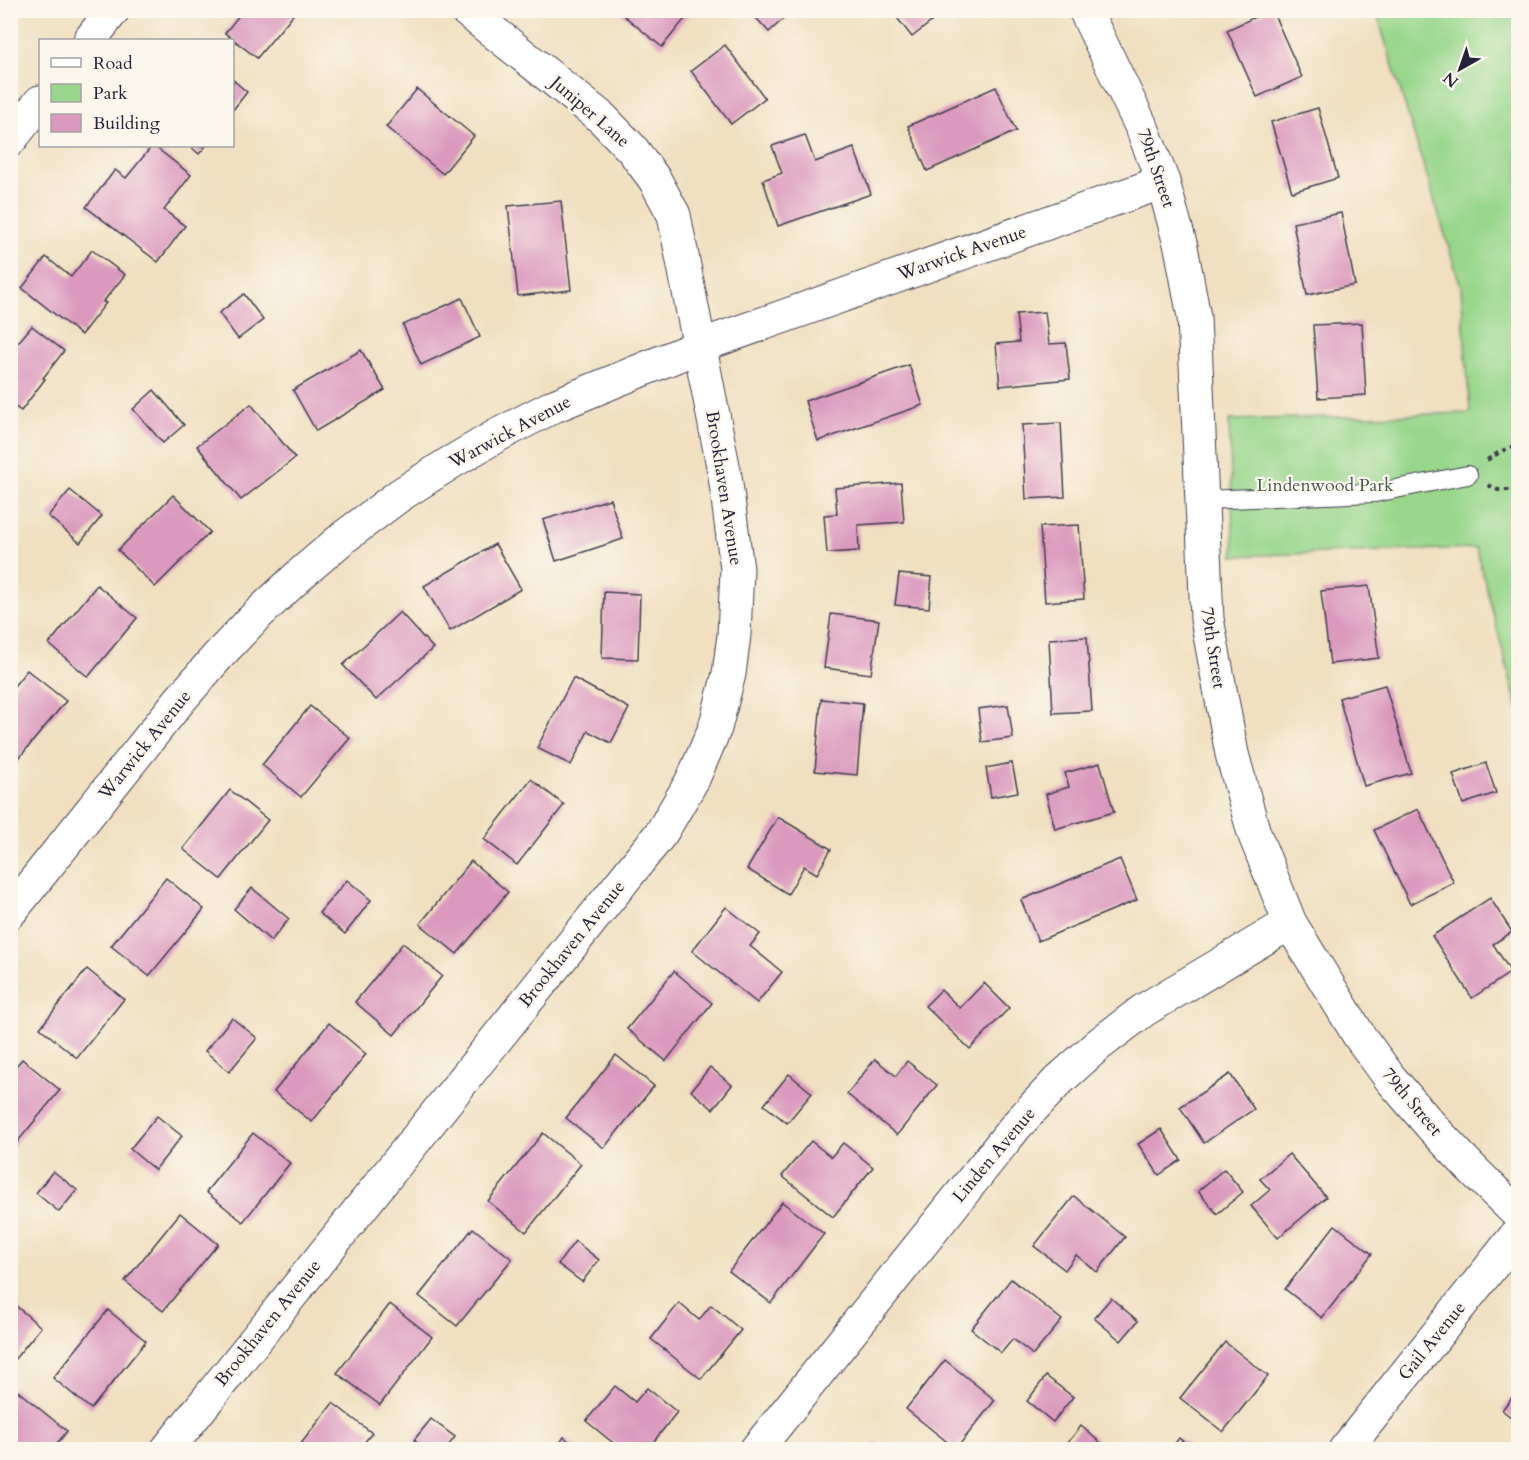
<svg xmlns="http://www.w3.org/2000/svg" width="1529" height="1460" viewBox="0 0 1529 1460" font-family="Cardo,serif">
<style>
.green{fill:#98d68c;stroke:#5d7c64;stroke-width:1.5}
.building{fill:#da99bd}
.lines{fill:none;stroke-linecap:round;stroke-linejoin:round}
.lane-casing{stroke:#413e4f;stroke-width:20}
.street-casing{stroke:#413e4f;stroke-width:35}
.path{stroke:#413e4f;stroke-width:4;stroke-dasharray:4.5 4.5;stroke-linecap:butt}
.lane{stroke:#fff;stroke-width:18}
.street{stroke:#fff;stroke-width:33}
.labels{text-anchor:middle;dominant-baseline:central;stroke-width:4.5;stroke-linejoin:round;paint-order:stroke}
.street-label{font-size:18px;fill:#22223b;stroke:#fbf7ec}
.park-label{font-size:18px;fill:#455853;stroke:#fbf7ec}
</style>
<rect width="100%" height="100%" fill="#fbf7ec"/>
<filter id="ink" filterUnits="userSpaceOnUse"><feTurbulence type="fractalNoise" baseFrequency=".0167" numOctaves="2"/><feDisplacementMap in="SourceGraphic" scale="12" xChannelSelector="R" yChannelSelector="G"/><feConvolveMatrix kernelMatrix="1 2 1 2 8 2 1 2 1" color-interpolation-filters="sRGB"/></filter>
<filter id="wash" filterUnits="userSpaceOnUse"><feTurbulence type="fractalNoise" baseFrequency=".008" numOctaves="4" result="noise"/><feDisplacementMap in="SourceGraphic" scale="24" xChannelSelector="R" yChannelSelector="G"/><feGaussianBlur stdDeviation="1.35" result="paint"/><feColorMatrix in="noise" values="0 0 0 0 0 0 0 0 0 0 0 0 0 0 0 0 0 1.4 0 .05"/><feComposite in="paint" operator="in"/></filter>
<g filter="url(#wash)">
<rect width="100%" height="100%" fill="#f0dfc0"/>
<!-- green -->
<path class="green" d="M1376 11H1518V709L1476 548 1234 556 1229 420 1470 413 1461 287Z"/>
<g id="blocks">
<!-- building -->
<g class="building">
<path d="M243 10H297L257 58 225 33Z"/>
<path d="M617 10H692L662 47Z"/>
<path d="M749 10H788L790 13 769 32Z"/>
<path d="M891 10H938L941 14 912 37Z"/>
<path d="M1270 10H1272L1302 77 1257 97 1227 30Z"/>
<path d="M725 45 765 98 731 124 691 71Z"/>
<path d="M232 79 247 92 232 111Z"/>
<path d="M996 87 1016 131 927 171 908 126Z"/>
<path d="M417 89 474 136 443 174 386 127Z"/>
<path d="M1318 108 1338 178 1292 192 1271 122Z"/>
<path d="M805 135 815 162 854 148 871 194 778 226 763 180 782 173 772 146Z"/>
<path d="M152 146H154L191 175 164 210 185 226 158 262 86 207 115 170 126 178Z"/>
<path d="M190 146H206L199 154Z"/>
<path d="M561 201 571 290 518 296 508 206Z"/>
<path d="M1341 213 1355 285 1307 295 1293 223Z"/>
<path d="M92 250 125 275 103 302 106 303 81 335 22 288 46 257 71 277Z"/>
<path d="M244 294 263 320 238 339 219 313Z"/>
<path d="M462 298 480 337 421 365 403 325Z"/>
<path d="M1045 312 1049 344 1066 343 1070 379 1000 386 996 344 1019 342 1016 314Z"/>
<path d="M1362 323 1366 395 1318 398 1313 325Z"/>
<path d="M32 326 64 351 43 378 45 379 21 411 10 403V352Z"/>
<path d="M361 350 385 390 316 431 293 390Z"/>
<path d="M909 365 923 405 818 441 805 401Z"/>
<path d="M154 390 184 425 163 443 133 409Z"/>
<path d="M251 404 295 458 241 500 197 446Z"/>
<path d="M1061 423 1065 497 1026 499 1022 425Z"/>
<path d="M901 483 904 522 858 525 859 551 827 553 824 515 837 514 835 488Z"/>
<path d="M70 490 102 516 80 543 48 516Z"/>
<path d="M173 495 210 532 155 587 118 550Z"/>
<path d="M610 499 623 539 556 561 543 520Z"/>
<path d="M1079 525 1084 599 1045 602 1040 527Z"/>
<path d="M495 544 521 589 450 631 424 586Z"/>
<path d="M899 574 932 577 929 608 895 605Z"/>
<path d="M97 585 137 618 88 677 49 644Z"/>
<path d="M1369 586 1379 658 1330 664 1321 591Z"/>
<path d="M604 592 640 594 638 659 602 658Z"/>
<path d="M400 612 433 648 376 700 343 665Z"/>
<path d="M831 614 879 620 871 674 824 668Z"/>
<path d="M1087 637 1092 711 1053 713 1049 639Z"/>
<path d="M27 670 66 701 10 769V691Z"/>
<path d="M573 678 629 708 611 743 588 731 571 765 537 748Z"/>
<path d="M1385 685 1411 773 1364 786 1339 698Z"/>
<path d="M821 699 863 703 857 775 815 771Z"/>
<path d="M1008 705 1013 738 982 742 978 709Z"/>
<path d="M310 706 350 738 301 797 262 765Z"/>
<path d="M1012 763 1018 792 991 797 986 768Z"/>
<path d="M1100 763 1114 812 1055 829 1046 794 1069 787 1065 773Z"/>
<path d="M1486 763 1496 793 1463 804 1453 774Z"/>
<path d="M531 779 564 805 517 865 484 839Z"/>
<path d="M230 790 268 820 221 879 183 849Z"/>
<path d="M1418 809 1454 883 1410 904 1374 830Z"/>
<path d="M778 817 831 849 817 874 804 866 788 894 747 869Z"/>
<path d="M1120 859 1137 900 1038 941 1021 900Z"/>
<path d="M471 861 508 892 457 954 420 924Z"/>
<path d="M166 878 204 909 149 976 111 946Z"/>
<path d="M347 880 371 900 345 934 319 913Z"/>
<path d="M252 888 289 919 271 941 234 909Z"/>
<path d="M1490 898 1512 932 1493 944 1511 972 1472 998 1432 936Z"/>
<path d="M726 907 760 934 750 946 782 972 757 1003 692 951Z"/>
<path d="M403 943 442 976 394 1035 355 1002Z"/>
<path d="M87 969 124 999 77 1058 40 1028Z"/>
<path d="M674 971 712 1003 666 1061 627 1029Z"/>
<path d="M984 983 1009 1008 970 1049 925 1006 941 990 960 1008Z"/>
<path d="M232 1018 257 1038 229 1072 205 1051Z"/>
<path d="M329 1023 366 1054 312 1122 274 1092Z"/>
<path d="M616 1055 654 1086 604 1148 566 1118Z"/>
<path d="M22 1059 60 1090 10 1151V1073Z"/>
<path d="M875 1059 896 1076 907 1061 937 1085 897 1135 847 1094Z"/>
<path d="M710 1067 732 1085 713 1109 691 1091Z"/>
<path d="M789 1074 812 1093 787 1123 764 1105Z"/>
<path d="M1230 1074 1254 1109 1204 1143 1180 1107Z"/>
<path d="M157 1116 182 1136 155 1170 130 1149Z"/>
<path d="M1161 1129 1181 1160 1159 1175 1138 1144Z"/>
<path d="M253 1133 290 1163 243 1222 206 1192Z"/>
<path d="M543 1133 581 1164 526 1232 488 1201Z"/>
<path d="M811 1141 831 1157 843 1143 873 1167 833 1217 782 1176Z"/>
<path d="M1289 1154 1326 1197 1278 1238 1251 1206 1270 1190 1260 1179Z"/>
<path d="M1224 1169 1243 1192 1217 1214 1198 1191Z"/>
<path d="M53 1171 77 1190 59 1212 36 1193Z"/>
<path d="M1074 1196 1125 1237 1097 1272 1076 1255 1065 1270 1034 1246Z"/>
<path d="M782 1202 824 1234 771 1303 729 1271Z"/>
<path d="M180 1213 218 1244 163 1311 125 1281Z"/>
<path d="M1335 1225 1372 1254 1322 1318 1285 1289Z"/>
<path d="M473 1228 512 1259 457 1326 419 1296Z"/>
<path d="M575 1241 599 1260 582 1282 558 1264Z"/>
<path d="M1011 1279 1062 1320 1033 1355 1013 1339 1001 1353 971 1329Z"/>
<path d="M1111 1298 1138 1321 1121 1341 1094 1318Z"/>
<path d="M679 1303 699 1320 711 1305 741 1330 701 1379 651 1339Z"/>
<path d="M390 1304 432 1337 380 1405 337 1373Z"/>
<path d="M16 1306 41 1327 14 1360 10 1357V1313Z"/>
<path d="M108 1310 146 1341 91 1409 53 1378Z"/>
<path d="M1225 1342 1268 1376 1223 1432 1180 1398Z"/>
<path d="M945 1360 995 1400 956 1449 906 1409Z"/>
<path d="M1046 1376 1073 1397 1053 1422 1027 1401Z"/>
<path d="M615 1386 635 1402 647 1388 677 1412 647 1450H622L586 1421Z"/>
<path d="M14 1388 67 1431 52 1450H10V1393Z"/>
<path d="M1518 1390V1423L1502 1410Z"/>
<path d="M333 1403 372 1433 358 1450H296Z"/>
<path d="M431 1419 455 1437 445 1450H426L414 1440Z"/>
<path d="M1081 1426 1109 1450H1062Z"/>
<path d="M564 1437 580 1450H555Z"/>
<path d="M1179 1438 1194 1450H1170Z"/>
<path d="M876 1442 886 1450H870Z"/>
</g>
</g>
</g>
<g filter="url(#ink)">
<use href="#blocks" fill-opacity="0" stroke="#413e4f" stroke-width="1.5"/>
<g class="lines">
<defs>
<path id="lane" d="M1202 500 1375 493 1468 475"/>
<g id="street">
<path d="M1085 10 1143 130 1163 182 1181 247 1194 317 1207 619 1232 754 1254 833 1290 923 1360 1037 1390 1078 1433 1128 1470 1167 1518 1214"/>
<path d="M90 40 113 10"/>
<path d="M10 140 40 102"/>
<path d="M10 912 179 701 218 656 255 617 303 572 344 537 400 495 450 463 498 435 554 406 700 346 1163 182"/>
<path d="M167 1450 662 832 693 779 715 728 729 674 734 635 737 569 725 476 674 215 655 180 632 149 602 118 466 10"/>
<path d="M756 1450 1016 1126 1058 1081 1098 1045 1144 1010 1290 923"/>
<path d="M1345 1450 1518 1233"/>
</g>
</defs>
<!-- lane casing -->
<use href="#lane" class="lane-casing"/>
<!-- street casing -->
<use href="#street" class="street-casing"/>
<!-- path -->
<g class="path">
<path d="M1487 460C1497 454 1506 447 1518 446"/>
<path d="M1488 485 1498 490H1518"/>
</g>
<!-- lane -->
<use href="#lane" class="lane"/>
<!-- street -->
<use href="#street" class="street"/>
</g>
</g>
<g class="labels">
<!-- street labels -->
<g class="street-label">
<text transform="translate(590 112) rotate(41)">Juniper Lane</text>
<text transform="translate(1156 168) rotate(71)">79th Street</text>
<text transform="translate(962 253) rotate(-19)">Warwick Avenue</text>
<text transform="translate(510 432) rotate(-28)">Warwick Avenue</text>
<text transform="translate(724 488) rotate(81)">Brookhaven Avenue</text>
<text transform="translate(1213 648) rotate(81)">79th Street</text>
<text transform="translate(145 745) rotate(-51)">Warwick Avenue</text>
<text transform="translate(572 944) rotate(-51)">Brookhaven Avenue</text>
<text transform="translate(1412 1102) rotate(50)">79th Street</text>
<text transform="translate(994 1155) rotate(-50)">Linden Avenue</text>
<text transform="translate(268 1323) rotate(-51)">Brookhaven Avenue</text>
<text transform="translate(1432 1341) rotate(-51)">Gail Avenue</text>
</g>
<!-- park labels -->
<g class="park-label">
<text x="1325" y="485">Lindenwood Park</text>
</g>
</g>
<!-- margin -->
<rect width="1529" height="1460" fill="none" stroke="#fbf7ec" stroke-width="36"/>
<!-- legend -->
<rect x="39" y="39" width="195" height="108" fill="#fbf7ec" stroke="#a4a2a5" stroke-width="1.5"/>
<rect x="51" y="58" width="30" height="9" fill="#ffffff" stroke="#a4a2a5" stroke-width="1.5"/>
<text x="93" y="69" font-size="18" fill="#22223b">Road</text>
<rect x="51" y="84" width="30" height="18" fill="#98d68c" stroke="#a4a2a5" stroke-width="1.5"/>
<text x="93" y="99" font-size="18" fill="#22223b">Park</text>
<rect x="51" y="114" width="30" height="18" fill="#da99bd" stroke="#a4a2a5" stroke-width="1.5"/>
<text x="93" y="129" font-size="18" fill="#22223b">Building</text>
<!-- north arrow -->
<g transform="translate(1460 69) rotate(220)" stroke="#fbf7ec" stroke-width="4.5" paint-order="stroke">
<path d="M0-4.5L10 22L0 15L-10 22Z" fill="#22223b"/>
<text y="-9" font-size="16" font-weight="bold" text-anchor="middle" fill="#22223b">N</text>
</g>
</svg>
